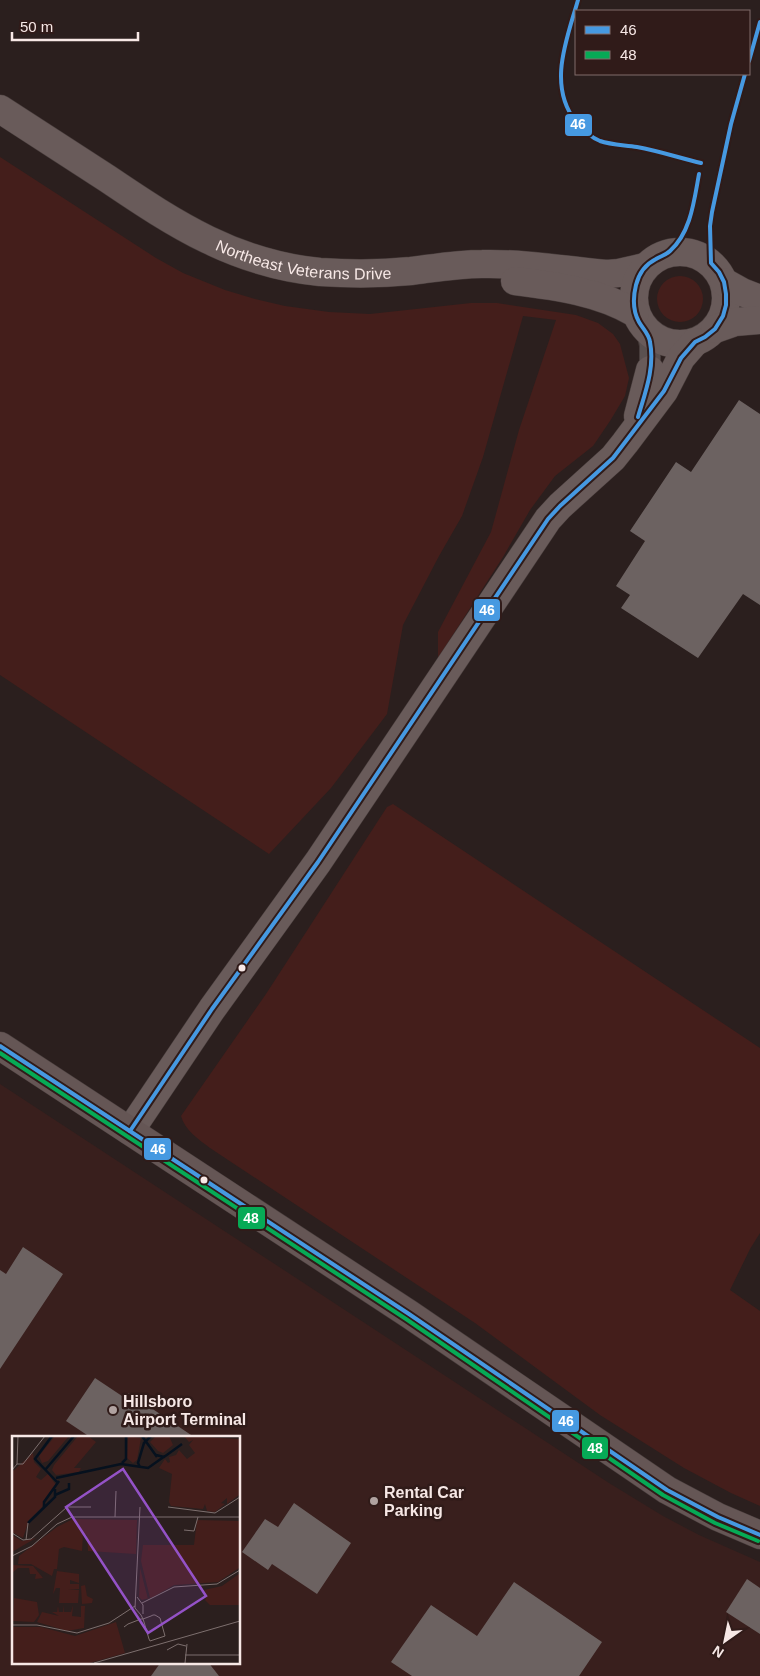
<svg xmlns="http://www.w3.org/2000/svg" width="760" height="1676" viewBox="0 0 760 1676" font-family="Arial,sans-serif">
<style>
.built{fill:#391f1d;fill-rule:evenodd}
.green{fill:#441e1b}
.building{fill:#6c6261}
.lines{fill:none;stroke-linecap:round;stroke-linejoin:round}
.street-casing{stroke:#473c3b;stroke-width:22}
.secondary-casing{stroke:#473c3b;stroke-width:29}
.highway-casing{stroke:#473c3b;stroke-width:29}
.street{stroke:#5b5150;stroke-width:20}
.secondary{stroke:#695b5a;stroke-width:28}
.highway{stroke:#655655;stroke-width:28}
.bus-1-casing{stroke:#301b19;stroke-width:8}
.bus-2-casing{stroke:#301b19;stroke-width:8}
.bus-1{stroke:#4699e1;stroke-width:4}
.bus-2{stroke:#06aa56;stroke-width:4}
.bus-dot{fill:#f7e8e6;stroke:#301b19;stroke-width:2}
.poi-dot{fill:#b0a2a0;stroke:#301b19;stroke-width:2}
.labels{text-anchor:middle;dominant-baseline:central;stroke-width:5;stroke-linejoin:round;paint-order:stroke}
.street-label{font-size:16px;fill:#f7e8e6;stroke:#301b19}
.poi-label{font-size:16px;font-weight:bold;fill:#f7e8e6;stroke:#301b19;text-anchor:start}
.inset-river{fill:none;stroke:#06111e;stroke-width:2.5}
.inset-road{fill:none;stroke:#7d6f6e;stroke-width:1}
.view{fill:#9452c7;fill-opacity:0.15;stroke:#9452c7;stroke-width:2.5}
.inset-edge{fill:none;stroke:#f7e8e6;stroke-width:2.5}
.line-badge{stroke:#301b19;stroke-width:2}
.badge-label{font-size:14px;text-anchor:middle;font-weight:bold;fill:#fff}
</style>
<rect width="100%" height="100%" fill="#2b1f1e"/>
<!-- built -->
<path class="built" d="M0 1084 609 1483 663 1516 699 1535 760 1562V1676H0ZM14 1437H239V1662H14Z"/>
<!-- green -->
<g class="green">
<path d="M0 157 156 258 183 273 225 290 255 299 285 306 329 312 370 314 471 303H497L576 315 598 323 613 334 620 344 629 378 625 396 610 421 593 446 555 476 530 510 503 557 438 658V632L491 532 519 430 556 320 523 316 483 457 462 516 439 556 403 625 387 714 331 788 269 854 0 675Z"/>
<circle cx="680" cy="299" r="23"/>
<path d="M393 804 760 1048V1233L750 1249 730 1290 760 1311V1506L731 1493 684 1468 600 1415 475 1323 210 1148C198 1139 185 1130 181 1116L266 994 387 807Z"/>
</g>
<!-- building -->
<g class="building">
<path d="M739 400 760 414V605L743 594 698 658 621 608 630 595 616 586 645 541 630 531 676 462 691 472Z"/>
<path d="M23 1247 63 1274 0 1369V1270L6 1274Z"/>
<path d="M95 1378 125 1398 129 1393 194 1437H90L66 1421Z"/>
<path d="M294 1503 351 1543 317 1594 272 1564 268 1570 242 1552 265 1519 278 1527Z"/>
<path d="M747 1579 760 1588V1634L726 1612Z"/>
<path d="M514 1582 602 1642 579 1676H412L391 1662 431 1605 477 1636Z"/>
<path d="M161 1662H208L219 1676H151Z"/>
</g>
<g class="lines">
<defs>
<path id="street" d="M647 332 650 345V370"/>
<g id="secondary">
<path id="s1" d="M0 109C36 132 72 156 108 179 176 225 236 264 320 272 350 274 381 274 411 271 435 268 458 264 482 264 524 263 566 270 607 274L619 273 645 267"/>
<circle cx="680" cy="298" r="46"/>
<path d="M515 281C556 286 600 292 635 313"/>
<path d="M724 282 742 292 760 299"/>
<path d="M715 329 735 322 760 320"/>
<path d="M638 416 650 370"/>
<path d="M130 1131 212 1009 318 862 548 519 560 506 613 458 625 443 664 391 681 358 695 342"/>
</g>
<path id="highway" d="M0 1046 409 1314 667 1490 718 1517 760 1535"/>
</defs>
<!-- street casing -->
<use href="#street" class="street-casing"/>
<!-- secondary casing -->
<use href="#secondary" class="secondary-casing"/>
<!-- highway casing -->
<use href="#highway" class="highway-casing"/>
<!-- street -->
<use href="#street" class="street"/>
<!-- secondary -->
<use href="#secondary" class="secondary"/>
<!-- highway -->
<use href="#highway" class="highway"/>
<defs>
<g id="bus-1">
<path d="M578 0C567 39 547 85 576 122 582 129 590 137 600 141 611 145 625 145 637 147 659 151 680 158 701 163"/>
<path d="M749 61 760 22"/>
<path d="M638 417C645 393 655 368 650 342 649 334 643 329 639 322 633 311 633 297 636 285 639 273 646 264 656 259 661 256 666 255 670 251 691 232 694 201 699 174"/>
<path d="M0 1046 409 1314 667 1490 718 1517 760 1535"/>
<path d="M130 1131 212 1009 318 862 548 519 560 506 613 458 664 391 681 358 695 342 705 337 715 329 723 316 726 305V294L724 282 719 272 711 263 710 226 712 212 731 124 745 74"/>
</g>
<path id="bus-2" d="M0 1053 406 1319 663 1495 715 1523 758 1541"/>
</defs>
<!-- bus-1 casing -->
<use href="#bus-1" class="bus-1-casing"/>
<!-- bus-2 casing -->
<use href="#bus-2" class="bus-2-casing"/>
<!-- bus-1 -->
<use href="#bus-1" class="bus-1"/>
<!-- bus-2 -->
<use href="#bus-2" class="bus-2"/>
</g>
<!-- markers -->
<g class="bus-dot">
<circle cx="242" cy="968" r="4.5"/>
<circle cx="204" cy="1180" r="4.5"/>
</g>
<g class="poi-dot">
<circle cx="113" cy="1410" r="5"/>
<circle cx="374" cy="1501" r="5"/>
</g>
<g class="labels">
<!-- street labels -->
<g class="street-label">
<text stroke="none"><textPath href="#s1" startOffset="345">Northeast Veterans Drive</textPath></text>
</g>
<!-- poi labels -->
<g class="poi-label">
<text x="123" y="1401">Hillsboro<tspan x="123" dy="18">Airport Terminal</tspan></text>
<text x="384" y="1492">Rental Car<tspan x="384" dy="18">Parking</tspan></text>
</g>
</g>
<!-- overview -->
<g transform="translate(12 1436)">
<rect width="228" height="228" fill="#2b1f1e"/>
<path d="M43 0H57L36 25 30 27 27 20ZM66 0H76L84 6 62 32H69L67 36 44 39 40 34 42 29ZM116 0 129 2 125 24 121 27 115 22ZM144 0H157L161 9 151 17 146 15 138 6ZM172 0 227 3V59L215 68V62L209 67 213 68 203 76 195 75 193 68 191 73 159 70 157 66 160 38 147 32 153 23 156 27 158 26 157 21 164 19 167 14 175 23 183 17 177 9 181 4 177 6ZM21 17 22 26 29 33 24 41 29 44 36 38 44 49 30 71 17 84 11 102 0 96V36ZM61 83 125 84 124 118 76 115 75 99 71 98 70 115 52 111 47 113 45 133H42L40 140 19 128H6L7 120 45 91ZM185 84 227 85V132L206 146 162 149 141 161 130 164 127 161 128 132 136 163 138 162 129 125 131 109H182ZM0 99 10 105 24 102 0 116ZM1 129 21 130 31 142 23 143 24 138H18L17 132H6L0 137ZM45 135 67 138V147L58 144V148H67V153H56L67 154 66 167H47L48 152H44L41 158ZM227 138V169H198L193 164 195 160 192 154 210 150ZM73 149 75 160 81 163 80 167 70 168 69 150ZM2 162 25 166 27 179 22 186 1 185ZM51 169 52 176H59L61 169 60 180 69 181V170H65H73L72 192 55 195 25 186 30 176 47 180 40 176H45L46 170 47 176H51ZM104 186 113 217 78 227H0L1 191H29L63 200Z" fill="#441e1b"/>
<path class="inset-river" d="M40 0 23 23 46 47M130 0 145 21M144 19 152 21 170 8M110 27 114 23V0M128 31 126 27 132 7 139 0M33 34 62 0M44 42 109 28 136 32 153 20M43 59 57 53V47M32 71V66L47 45M16 87 43 61V53"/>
<path class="inset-road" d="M5 28H11L33 0M0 34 5 28 6 0M156 71 203 77 228 61M103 81 104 55M172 94 182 95 186 81M0 97 11 104 19 103 55 71H79M14 104 16 87M0 120 20 110 45 88 60 81H228M125 161 131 169V178M130 167 162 151 205 148 228 134M0 189H25L65 197 97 187 123 170M112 191 116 188 129 183H131L139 180 141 179H143L148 182 153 200 138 205 137 203 132 186 131 183 129 179 123 172 128 71M155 214 166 208 174 210M173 219H228M82 227 228 185M173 227 175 208"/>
<path class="view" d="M111 33 194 160 136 197 54 71Z"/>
<rect width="228" height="228" class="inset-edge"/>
</g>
<g class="line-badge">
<rect x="564" y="113" width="29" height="24" rx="5" fill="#4699e1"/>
<rect x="473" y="598" width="28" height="24" rx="5" fill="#4699e1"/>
<rect x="143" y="1137" width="29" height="24" rx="5" fill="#4699e1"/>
<rect x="237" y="1206" width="29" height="24" rx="5" fill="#06aa56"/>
<rect x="551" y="1409" width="29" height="24" rx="5" fill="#4699e1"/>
<rect x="581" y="1436" width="28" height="24" rx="5" fill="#06aa56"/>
</g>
<g class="badge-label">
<text x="578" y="129">46</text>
<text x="487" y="615">46</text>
<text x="158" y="1154">46</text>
<text x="251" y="1223">48</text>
<text x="566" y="1426">46</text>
<text x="595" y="1453">48</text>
</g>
<!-- legend -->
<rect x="575" y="10" width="175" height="65" fill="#301b19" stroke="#806d6b"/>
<rect x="585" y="26" width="25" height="8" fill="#4699e1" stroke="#806d6b"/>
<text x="620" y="35" font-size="15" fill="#f7e8e6">46</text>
<rect x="585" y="51" width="25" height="8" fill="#06aa56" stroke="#806d6b"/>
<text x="620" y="60" font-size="15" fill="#f7e8e6">48</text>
<!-- north arrow -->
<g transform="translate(725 1641) rotate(213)" stroke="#301b19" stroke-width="4" paint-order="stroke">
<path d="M0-4L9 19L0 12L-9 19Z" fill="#f7e8e6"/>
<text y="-8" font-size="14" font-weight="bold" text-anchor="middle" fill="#f7e8e6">N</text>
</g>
<!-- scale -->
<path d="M12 32v8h126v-8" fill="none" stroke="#f7e8e6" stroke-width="2.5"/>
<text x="20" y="32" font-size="15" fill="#f7e8e6" stroke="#301b19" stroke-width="4" paint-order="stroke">50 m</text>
</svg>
